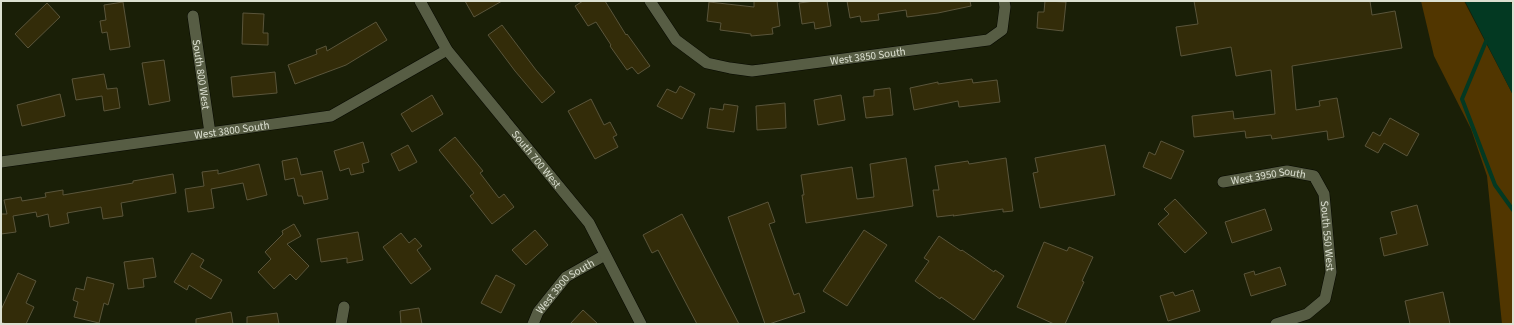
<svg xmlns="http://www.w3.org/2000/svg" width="1514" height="325" viewBox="0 0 1514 325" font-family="'Source Sans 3',sans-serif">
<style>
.green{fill:#513600}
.water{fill:#033922}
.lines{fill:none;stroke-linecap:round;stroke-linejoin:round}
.stream{stroke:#033922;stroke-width:4}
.building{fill:#332c09;stroke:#5a553b}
.minor-casing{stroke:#060800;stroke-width:12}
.tertiary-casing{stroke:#060800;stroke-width:12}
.minor{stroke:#575d44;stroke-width:11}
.tertiary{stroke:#575d44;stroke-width:11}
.labels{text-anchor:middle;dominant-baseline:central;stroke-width:3;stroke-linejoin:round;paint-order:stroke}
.street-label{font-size:11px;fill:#dce0d1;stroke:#060802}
</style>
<rect width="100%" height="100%" fill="#1a1f07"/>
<!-- green -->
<path class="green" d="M1421 1H1464L1513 95V324H1502L1487 176 1471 129 1434 56Z"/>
<!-- water -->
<path class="water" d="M1465 1H1510L1513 6V95Z"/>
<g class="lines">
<!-- stream -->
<path class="stream" d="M1487 39 1462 99 1495 185 1513 210"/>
</g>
<!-- building -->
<g class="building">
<path d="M465 1H502L474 17Z"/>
<path d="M583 1H605L626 35 627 34 650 66 638 74 632 67 627 70 610 46 611 45 596 22 588 26 575 6Z"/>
<path d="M754 1H777L780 26 772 28 773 34 751 36V34L720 30 721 23 707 21 709 2 754 7Z"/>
<path d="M815 1H827L831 26 815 29 814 22 802 24 799 3Z"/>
<path d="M847 1H970L971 6 938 13 907 17 906 10 878 14 879 20 861 22 860 16 850 18Z"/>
<path d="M1045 1 1066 2 1063 31 1037 28 1038 12H1044Z"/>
<path d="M1194 1H1370L1372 15 1395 11 1402 48 1292 66 1296 110 1320 106 1319 101 1337 98 1344 137 1328 140 1327 131 1272 139 1271 135 1246 138 1245 131 1194 137 1192 116 1233 111 1234 119 1275 114 1271 70 1236 76 1231 47 1181 56 1176 27 1198 24Z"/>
<path d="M123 2 130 47 110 50 107 32 102 33 100 21 106 20 104 5Z"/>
<path d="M47 3 60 17 28 48 15 34Z"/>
<path d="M243 13 264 14 263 33H268V45L242 44Z"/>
<path d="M376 22 387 40 346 65 295 84 288 65 317 54 316 50 326 46 327 51Z"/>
<path d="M502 25 536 70 555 92 542 103 515 71 488 35Z"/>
<path d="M164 60 170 101 149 105 142 63Z"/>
<path d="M275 72 277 93 233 97 231 77Z"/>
<path d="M104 74 107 89 117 88 120 108 104 111 102 96 76 100 72 79Z"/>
<path d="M972 79 973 83 997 80 1000 102 959 107 958 101 914 110 910 88 938 82V84Z"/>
<path d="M680 86 695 94 682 119 657 106 667 89 676 93Z"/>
<path d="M890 88 893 115 866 118 863 97 874 96V90Z"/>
<path d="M60 94 65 116 22 126 17 105Z"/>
<path d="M432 95 443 114 412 132 401 114Z"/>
<path d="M841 95 845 120 818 125 814 100Z"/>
<path d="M591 99 604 125 610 122 617 135 613 137 618 147 595 159 568 111Z"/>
<path d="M785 103 786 128 757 130 756 106Z"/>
<path d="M724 104 738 106 734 132 707 128 710 108 723 110Z"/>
<path d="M1390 118 1419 134 1407 156 1384 143 1378 153 1365 146 1373 132 1380 136Z"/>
<path d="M455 137 483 171 480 173 499 198 504 194 514 207 492 224 470 196 474 193 439 150Z"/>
<path d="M1161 141 1184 151 1171 179 1143 167 1149 152 1155 155Z"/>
<path d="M363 142 369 162 362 164 364 172 351 175 349 168 340 171 334 151Z"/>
<path d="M408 145 417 162 399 171 391 154Z"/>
<path d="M1105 145 1115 195 1040 208 1033 173 1038 172 1035 158Z"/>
<path d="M297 158 301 175 322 171 328 199 304 204 302 196H298L294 178 285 180 282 161Z"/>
<path d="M906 158 913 206 806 223 802 195H804L801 175 852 167 857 199 874 197 870 164Z"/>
<path d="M1006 158 1013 211 1003 212V209L953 216 954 215 937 217 933 190H939L935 166 968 161 969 164Z"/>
<path d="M259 164 267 195 247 200 243 183 211 189 214 208 188 212 185 189 204 186 202 172 218 170V174Z"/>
<path d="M173 174 176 193 121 203 123 216 103 219 101 207 67 213 69 223 50 227 48 214 37 217 36 212 13 216 16 232 1 234V214H7L4 200 21 197 22 201 46 197 45 193 63 190V195L133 183V181Z"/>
<path d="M1175 199 1207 233 1185 253 1158 224 1169 214 1164 209Z"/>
<path d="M768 202 775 222 769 224 794 295 799 293 805 312 769 324H765L728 217Z"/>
<path d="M1417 205 1428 245 1384 256 1380 238 1397 234 1391 212Z"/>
<path d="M1265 209 1272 230 1232 243 1225 222Z"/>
<path d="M682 214 739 324H697L658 250 652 253 643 235Z"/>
<path d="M294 224 301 236 287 244 309 266 296 280 290 274 274 289 258 272 271 259 265 252 283 234 282 231Z"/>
<path d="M535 230 548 245 526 265 512 250Z"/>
<path d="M864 230 887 245 847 306 823 291Z"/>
<path d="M358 232 363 260 347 263V258L321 262 317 239Z"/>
<path d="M401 233 409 243 415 238 422 246 417 250 431 269 411 284 383 247Z"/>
<path d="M939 236 961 251 962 250 994 272 995 270 1004 276 974 320 941 297 940 299 915 281 929 261 924 258Z"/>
<path d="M1044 242 1067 251 1069 247 1093 257 1082 281 1084 282 1065 324H1054L1017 307Z"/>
<path d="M192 253 204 260 200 267 222 280 211 299 189 285 187 290 174 282Z"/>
<path d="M153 258 156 277 143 279 144 287 128 289 124 262Z"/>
<path d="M1280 267 1286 285 1251 296 1244 274 1254 271 1255 275Z"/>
<path d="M18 273 36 281 26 303 34 307 26 324H6L1 322V310Z"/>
<path d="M496 275 515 285 501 313 481 303Z"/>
<path d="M87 277 114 284 108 305 104 303 99 323 74 317 78 302 73 300 76 288 84 290Z"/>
<path d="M1193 290 1200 311 1168 321 1160 296 1173 292 1175 296Z"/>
<path d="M1443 292 1450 324H1410L1405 301Z"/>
<path d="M419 308 422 324H401L400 311Z"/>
<path d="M583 310 598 324H570Z"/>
<path d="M231 312 233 324H196V319Z"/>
<path d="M277 313 279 324H247V317Z"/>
</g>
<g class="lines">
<defs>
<g id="minor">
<path id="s1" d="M650 1 676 40 707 63 730 68 752 71 988 40 1002 30 1005 7 1004 1"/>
<path id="s2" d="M193 16 210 133"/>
<path id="s3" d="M1 162 331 116 447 50"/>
<path id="s4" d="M1223 182 1287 171 1314 176 1324 194 1331 272 1325 299 1307 314 1276 324"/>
<path d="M341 324 344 307"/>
<path id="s5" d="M533 324 538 312 566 277 605 255"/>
</g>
<g id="tertiary">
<path id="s6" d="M420 1 447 50 589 223 641 324"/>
</g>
</defs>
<!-- minor casing -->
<use href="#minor" class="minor-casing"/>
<!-- tertiary casing -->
<use href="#tertiary" class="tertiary-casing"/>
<!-- minor -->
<use href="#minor" class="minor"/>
<!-- tertiary -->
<use href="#tertiary" class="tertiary"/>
</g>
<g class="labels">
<!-- street labels -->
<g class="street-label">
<text stroke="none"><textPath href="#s1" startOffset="248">West 3850 South</textPath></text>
<text stroke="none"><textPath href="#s2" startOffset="59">South 800 West</textPath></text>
<text stroke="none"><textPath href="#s3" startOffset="233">West 3800 South</textPath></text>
<text stroke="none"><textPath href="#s6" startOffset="197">South 700 West</textPath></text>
<text stroke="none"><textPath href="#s4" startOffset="46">West 3950 South</textPath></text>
<text stroke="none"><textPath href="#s4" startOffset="155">South 550 West</textPath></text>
<text stroke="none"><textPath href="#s5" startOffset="51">West 3900 South</textPath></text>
</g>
</g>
<!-- border -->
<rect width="1514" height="325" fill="none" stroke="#dce0d1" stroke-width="4"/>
</svg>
